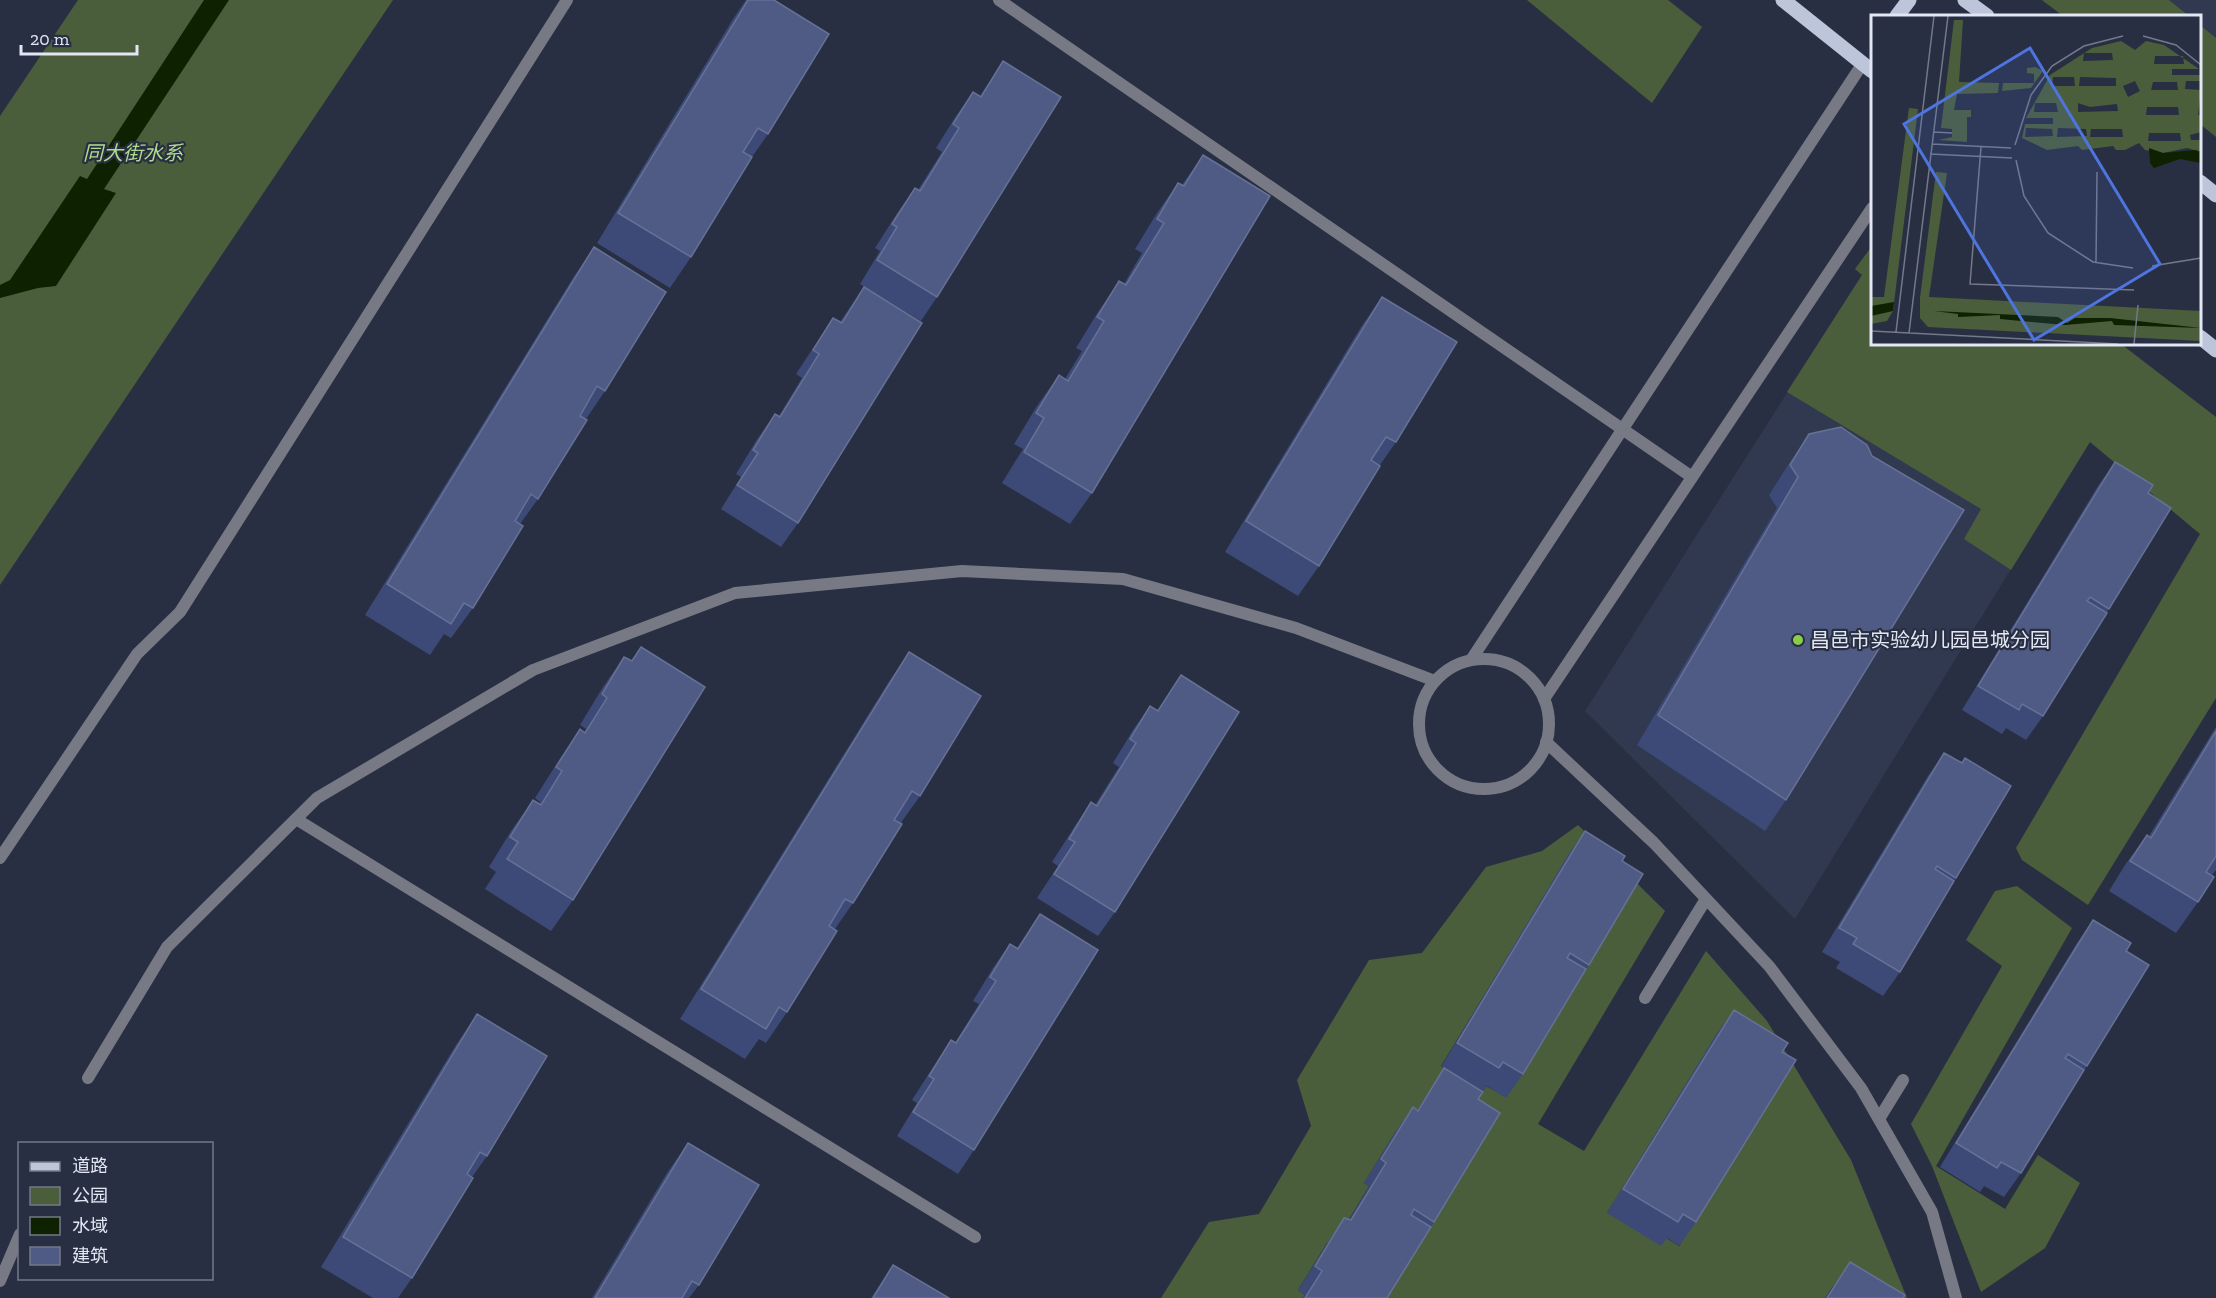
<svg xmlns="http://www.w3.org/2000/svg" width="2216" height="1298" viewBox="0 0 2216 1298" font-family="'Zilla Slab','Noto Sans SC',serif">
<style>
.built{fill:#313951}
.green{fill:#4b5e3c;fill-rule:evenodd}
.water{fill:#0e2100}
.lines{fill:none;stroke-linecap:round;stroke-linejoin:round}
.service{stroke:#777a84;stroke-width:12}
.primary{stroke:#bdc5da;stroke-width:15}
.wall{fill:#3d4a77}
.building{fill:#4f5b85;stroke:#667196;stroke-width:1.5}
.poi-dot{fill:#8ace47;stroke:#292f42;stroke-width:2}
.labels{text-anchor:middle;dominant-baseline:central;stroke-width:4.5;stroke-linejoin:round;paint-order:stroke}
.park-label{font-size:20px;font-style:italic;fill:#afdb8d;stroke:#292f42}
.poi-label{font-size:20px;fill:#e3e7f4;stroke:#292f42;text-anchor:start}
.inset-road{fill:none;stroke:#737989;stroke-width:1.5}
.view{fill:#4e74df;fill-opacity:0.15;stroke:#4e74df;stroke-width:3}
.inset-edge{fill:none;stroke:#e3e7f4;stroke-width:3}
</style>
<rect width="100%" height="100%" fill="#292f42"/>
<!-- built -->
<g class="built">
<path d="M2169 0H2216V38L2200 25V16H2189Z"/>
<path d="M1862 275 1872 344 2090 441 1795 919 1585 711Z"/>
</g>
<!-- green -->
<g class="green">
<path d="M78 0H393L0 585V116Z"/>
<path d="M1527 0H1668L1702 27 1652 103Z"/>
<path d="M2042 0H2169L2189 16H2063Z"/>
<path d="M2200 25 2216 38V137L2200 124Z"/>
<path d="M1872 246V344H2121L2216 417V698L2088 905 2022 860 2016 848 2200 534 2090 442 2011 570 1964 539 1981 509 1787 392 1862 275 1855 269Z"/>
<path d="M1578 825 1665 911 1538 1124 1584 1151 1706 951 1767 1021 1851 1160 1907 1298H1853L1833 1286 1825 1298H1385L1401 1134 1396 1131 1364 1183 1369 1186 1334 1244 1327 1243 1298 1290 1305 1295 1303 1298H1161L1209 1222 1259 1214 1311 1126 1297 1080 1369 960 1422 953 1486 867 1542 851ZM1569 856 1506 1097 1486 1086 1482 1092 1441 1066ZM1717 1034 1680 1246H1679L1666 1238 1607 1213Z"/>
<path d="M2017 886 2072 928 1936 1166 2005 1209 2038 1155 2080 1183 2045 1248 1981 1292 1932 1166 1911 1124 2002 966 1966 940 1995 891Z"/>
</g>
<!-- water -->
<path class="water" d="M204 0H229L104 189 116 193 56 286 38 288 0 298V285L10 280 80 176 87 179Z"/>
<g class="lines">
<!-- service -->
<g class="service">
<path d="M999 0 1692 477"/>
<circle cx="1484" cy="724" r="65"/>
<path d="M1471 660 1863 63"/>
<path d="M1544 699 1872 208"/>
<path d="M1546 742 1654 843 1769 966 1861 1088 1932 1212 1956 1298"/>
<path d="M296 819 975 1237"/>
<path d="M0 858 137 654 180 612 567 0"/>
<path d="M1645 998 1706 899"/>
<path d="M88 1078 167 947 317 798 533 670 735 593 962 571 1123 579 1296 628 1435 681"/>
<path d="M1879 1119 1903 1080"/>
<path d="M0 1281 20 1234"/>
</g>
<!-- primary -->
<g class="primary">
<path d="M1783 0 1872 71"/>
<path d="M1965 0 1987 16"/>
<path d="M1897 16 1909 0"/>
<path d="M2200 182 2216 195"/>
<path d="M2200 337 2216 350"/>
</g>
</g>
<!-- wall -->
<g class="wall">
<path d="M746 0H774L768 134 752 157 691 257 670 288 597 243 733 19Z"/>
<path d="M1003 61 937 297 921 321 860 284 880 251 875 248 898 212 915 188 918 190 942 152 936 148 956 116 973 92 980 96Z"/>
<path d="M1203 155 1092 493 1070 524 1002 483 1023 449 1014 444 1037 406 1059 375 1065 379 1082 351 1076 348 1098 312 1119 281 1124 284 1142 253 1135 249 1157 213 1178 183 1182 185Z"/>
<path d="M594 247 605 391 586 419 538 499 520 524 473 608 451 638 444 634 430 655 365 615 573 278Z"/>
<path d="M864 287 798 523 781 547 721 509 741 477 736 474 758 438 775 414 779 416 802 378 796 374 817 342 833 318 840 322Z"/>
<path d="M1382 297 1396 442 1380 465 1319 566 1298 596 1225 552 1361 327Z"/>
<path d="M1809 434 1786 800 1765 831 1637 745 1777 508 1769 495 1788 465Z"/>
<path d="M2115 462 2148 493 2171 508 2043 716 2026 740 2006 728 2002 734 1962 710 2098 486Z"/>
<path d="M641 647 573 900 551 931 485 889 496 872 489 867 511 831 533 800 539 804 540 802 535 798 559 760 580 729 584 732 586 729 580 725 603 687 624 657 631 661Z"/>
<path d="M909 652 920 796 900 824 853 903 835 929 787 1012 766 1043 759 1039 745 1059 680 1019 888 683Z"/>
<path d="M1181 675 1115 912 1098 936 1037 898 1058 866 1052 862 1075 826 1091 802 1095 805 1119 767 1113 763 1133 730 1150 706 1157 711Z"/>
<path d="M2216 727V870L2212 875 2206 872 2198 902 2176 933 2109 891 2125 865 2147 835 2149 836Z"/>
<path d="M1944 753 1962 763 2011 786 1900 972 1883 996 1836 968 1840 962 1822 952 1928 776Z"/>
<path d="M1585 831 1622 861 1589 965 1523 1074 1506 1098 1487 1086 1483 1092 1478 1099 1434 1222 1387 1298H1303L1305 1295 1298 1290 1328 1242 1344 1218 1349 1220 1369 1186 1364 1183 1396 1131 1413 1107 1417 1110 1444 1069 1441 1067 1568 855Z"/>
<path d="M1040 914 974 1150 958 1174 897 1136 917 1103 912 1100 935 1064 951 1040 955 1043 979 1004 973 1001 993 968 1010 944 1017 948Z"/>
<path d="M2093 920 2126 951 2149 965 2021 1173 2004 1197 1984 1186 1980 1192 1940 1167 2077 943Z"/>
<path d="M1734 1010 1782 1052 1696 1222 1679 1246 1667 1238 1661 1246 1607 1213 1717 1033Z"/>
<path d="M477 1014 487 1156 472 1177 412 1278 398 1298H373L321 1267 456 1045Z"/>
<path d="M688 1143 699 1285 689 1298H592L667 1173Z"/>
<path d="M1850 1262 1903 1298H1825Z"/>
<path d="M893 1265 949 1298H871Z"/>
</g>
<!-- building -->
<g class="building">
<path d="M748 0H774L829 34 768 134 758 128 743 152 752 157 691 257 618 213Z"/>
<path d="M1003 61 1061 97 937 297 877 260 897 227 892 224 915 188 920 191 959 128 953 124 973 92 981 97Z"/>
<path d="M1203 155 1270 196 1092 493 1024 452 1044 418 1036 413 1059 375 1068 381 1104 321 1097 317 1119 281 1126 285 1164 223 1157 219 1178 183 1184 186Z"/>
<path d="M594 247 666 292 605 391 597 386 580 416 587 420 538 499 531 494 515 521 523 526 473 608 464 603 451 624 387 584Z"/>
<path d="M864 287 922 323 798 523 737 485 758 453 753 450 775 414 780 417 819 354 813 350 833 318 842 323Z"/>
<path d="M1382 297 1457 342 1396 442 1386 437 1371 460 1380 466 1319 566 1246 521Z"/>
<path d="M1841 427 1867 445 1872 456 1964 510 1786 800 1658 715 1798 477 1790 465 1809 434Z"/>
<path d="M2115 462 2153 485 2148 493 2171 508 2109 609 2090 597 2087 601 2107 613 2043 716 2022 704 2019 710 1978 686Z"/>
<path d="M641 647 705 687 573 900 507 859 518 842 510 837 533 800 541 805 562 771 556 767 580 729 585 733 607 698 602 694 624 657 632 661Z"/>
<path d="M909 652 981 696 920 796 912 791 894 820 902 824 853 903 845 899 829 926 837 931 787 1012 779 1007 766 1029 701 989Z"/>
<path d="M1181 675 1239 712 1115 912 1054 874 1075 842 1069 839 1091 802 1097 806 1136 743 1130 739 1150 706 1158 711Z"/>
<path d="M2216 731V856L2206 872 2214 877 2198 902 2130 861 2147 835 2151 838Z"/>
<path d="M1944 753 1962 763 1965 758 2011 786 1956 878 1937 866 1935 869 1954 881 1900 972 1853 944 1857 938 1839 928Z"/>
<path d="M1585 831 1625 856 1622 861 1643 874 1589 965 1570 953 1567 958 1586 969 1523 1074 1503 1062 1499 1068 1457 1043Z"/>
<path d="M1040 914 1098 950 974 1150 913 1112 934 1079 929 1076 951 1040 956 1043 996 981 990 977 1010 944 1018 949Z"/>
<path d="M2093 920 2131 943 2126 951 2149 965 2087 1066 2068 1054 2065 1058 2084 1070 2021 1173 2001 1162 1997 1168 1956 1143Z"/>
<path d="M1734 1010 1788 1043 1782 1052 1796 1060 1696 1222 1683 1214 1678 1222 1623 1189Z"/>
<path d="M477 1014 547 1056 487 1156 480 1152 467 1174 473 1178 412 1278 343 1237Z"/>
<path d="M1444 1068 1483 1092 1478 1099 1500 1113 1434 1222 1414 1209 1411 1215 1431 1227 1387 1298H1305L1322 1271 1315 1266 1344 1218 1351 1220 1386 1163 1381 1159 1413 1107 1418 1111Z"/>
<path d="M688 1143 759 1185 699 1285 692 1281 682 1298H595Z"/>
<path d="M1850 1262 1905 1295 1903 1298H1827Z"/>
<path d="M893 1265 949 1298H873Z"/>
</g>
<!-- markers -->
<circle class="poi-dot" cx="1798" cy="640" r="6"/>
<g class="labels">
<!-- park labels -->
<g class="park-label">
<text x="133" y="153">同大街水系</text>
</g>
<!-- poi labels -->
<g class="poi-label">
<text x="1810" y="640">昌邑市实验幼儿园邑城分园</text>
</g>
</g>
<!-- overview -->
<g transform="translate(1871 15)">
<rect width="330" height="330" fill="#292f42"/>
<path d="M83 5H92L88 67 128 68 127 78 86 79 83 95H100V102H96V127L67 125 81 122V114L70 113ZM250 26 264 35 275 26 293 30 328 54H301V60H330V66H315L314 74 330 75 327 100H330V117L319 120 320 125H330V137L316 133 292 138 274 135 268 128 254 135H245L242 131 211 135 207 131 176 135 151 123 154 109H182V103H155L179 60 221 33ZM213 38H241L242 45 212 46ZM284 41H312L313 49H283ZM182 62H203L204 71H181ZM209 62 245 63V71H208ZM264 66 269 76 257 82 252 71ZM306 67 307 75H280L282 67ZM164 88H185L187 97H163ZM207 88 219 92 246 89 247 96 207 97ZM276 92H307L308 100H275ZM155 113 181 114 182 121 154 122ZM187 113 215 114 216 121 186 122ZM220 114H251L252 122H219ZM278 118H309L310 126H277ZM164 52 172 56 160 73 131 76 132 68H163V59L156 58V53ZM38 93 47 94 22 296 16 306 0 309V282H13ZM65 157 76 158 58 282 330 296V326L57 312 49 303V283Z" fill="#4b5e3c" fill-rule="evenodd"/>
<path d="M278 133 292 138 324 135 330 137V148L309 144 283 153 279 148ZM23 287 22 296 0 301V291ZM63 296 187 302 196 308 204 303H239L330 313 243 310 241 306 194 310 129 304V300L87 302V299Z" fill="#0e2100"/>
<path class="inset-road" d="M272 21 305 30 330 50M63 117 81 118M61 129 140 133M144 130 160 80 181 51 213 31 252 21M110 132 99 269 263 275M59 139 141 143M145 145 153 181 177 218 222 247 262 253M225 248 226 157M281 251 330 243M0 316 247 329M25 317 63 1M38 318 77 1M263 329 267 290"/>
<path class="view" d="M159 33 289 249 163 325 33 109Z"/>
<rect width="330" height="330" class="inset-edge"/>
</g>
<!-- legend -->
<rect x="18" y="1142" width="195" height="138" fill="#292f42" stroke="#737989" stroke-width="1.5"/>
<rect x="30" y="1162" width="30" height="9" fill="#bdc5da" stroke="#737989" stroke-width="1.5"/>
<text x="72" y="1172" font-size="18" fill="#e3e7f4">道路</text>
<rect x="30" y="1187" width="30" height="18" fill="#4b5e3c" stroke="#737989" stroke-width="1.5"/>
<text x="72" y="1202" font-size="18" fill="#e3e7f4">公园</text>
<rect x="30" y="1217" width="30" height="18" fill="#0e2100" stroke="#737989" stroke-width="1.5"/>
<text x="72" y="1232" font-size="18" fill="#e3e7f4">水域</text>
<rect x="30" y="1247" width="30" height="18" fill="#4f5b85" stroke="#737989" stroke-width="1.5"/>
<text x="72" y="1262" font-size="18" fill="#e3e7f4">建筑</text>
<!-- scale -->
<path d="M21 45v9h116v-9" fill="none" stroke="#e3e7f4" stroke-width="3"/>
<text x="30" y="45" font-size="18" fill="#e3e7f4" stroke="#292f42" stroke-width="4.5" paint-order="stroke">20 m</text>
</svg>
